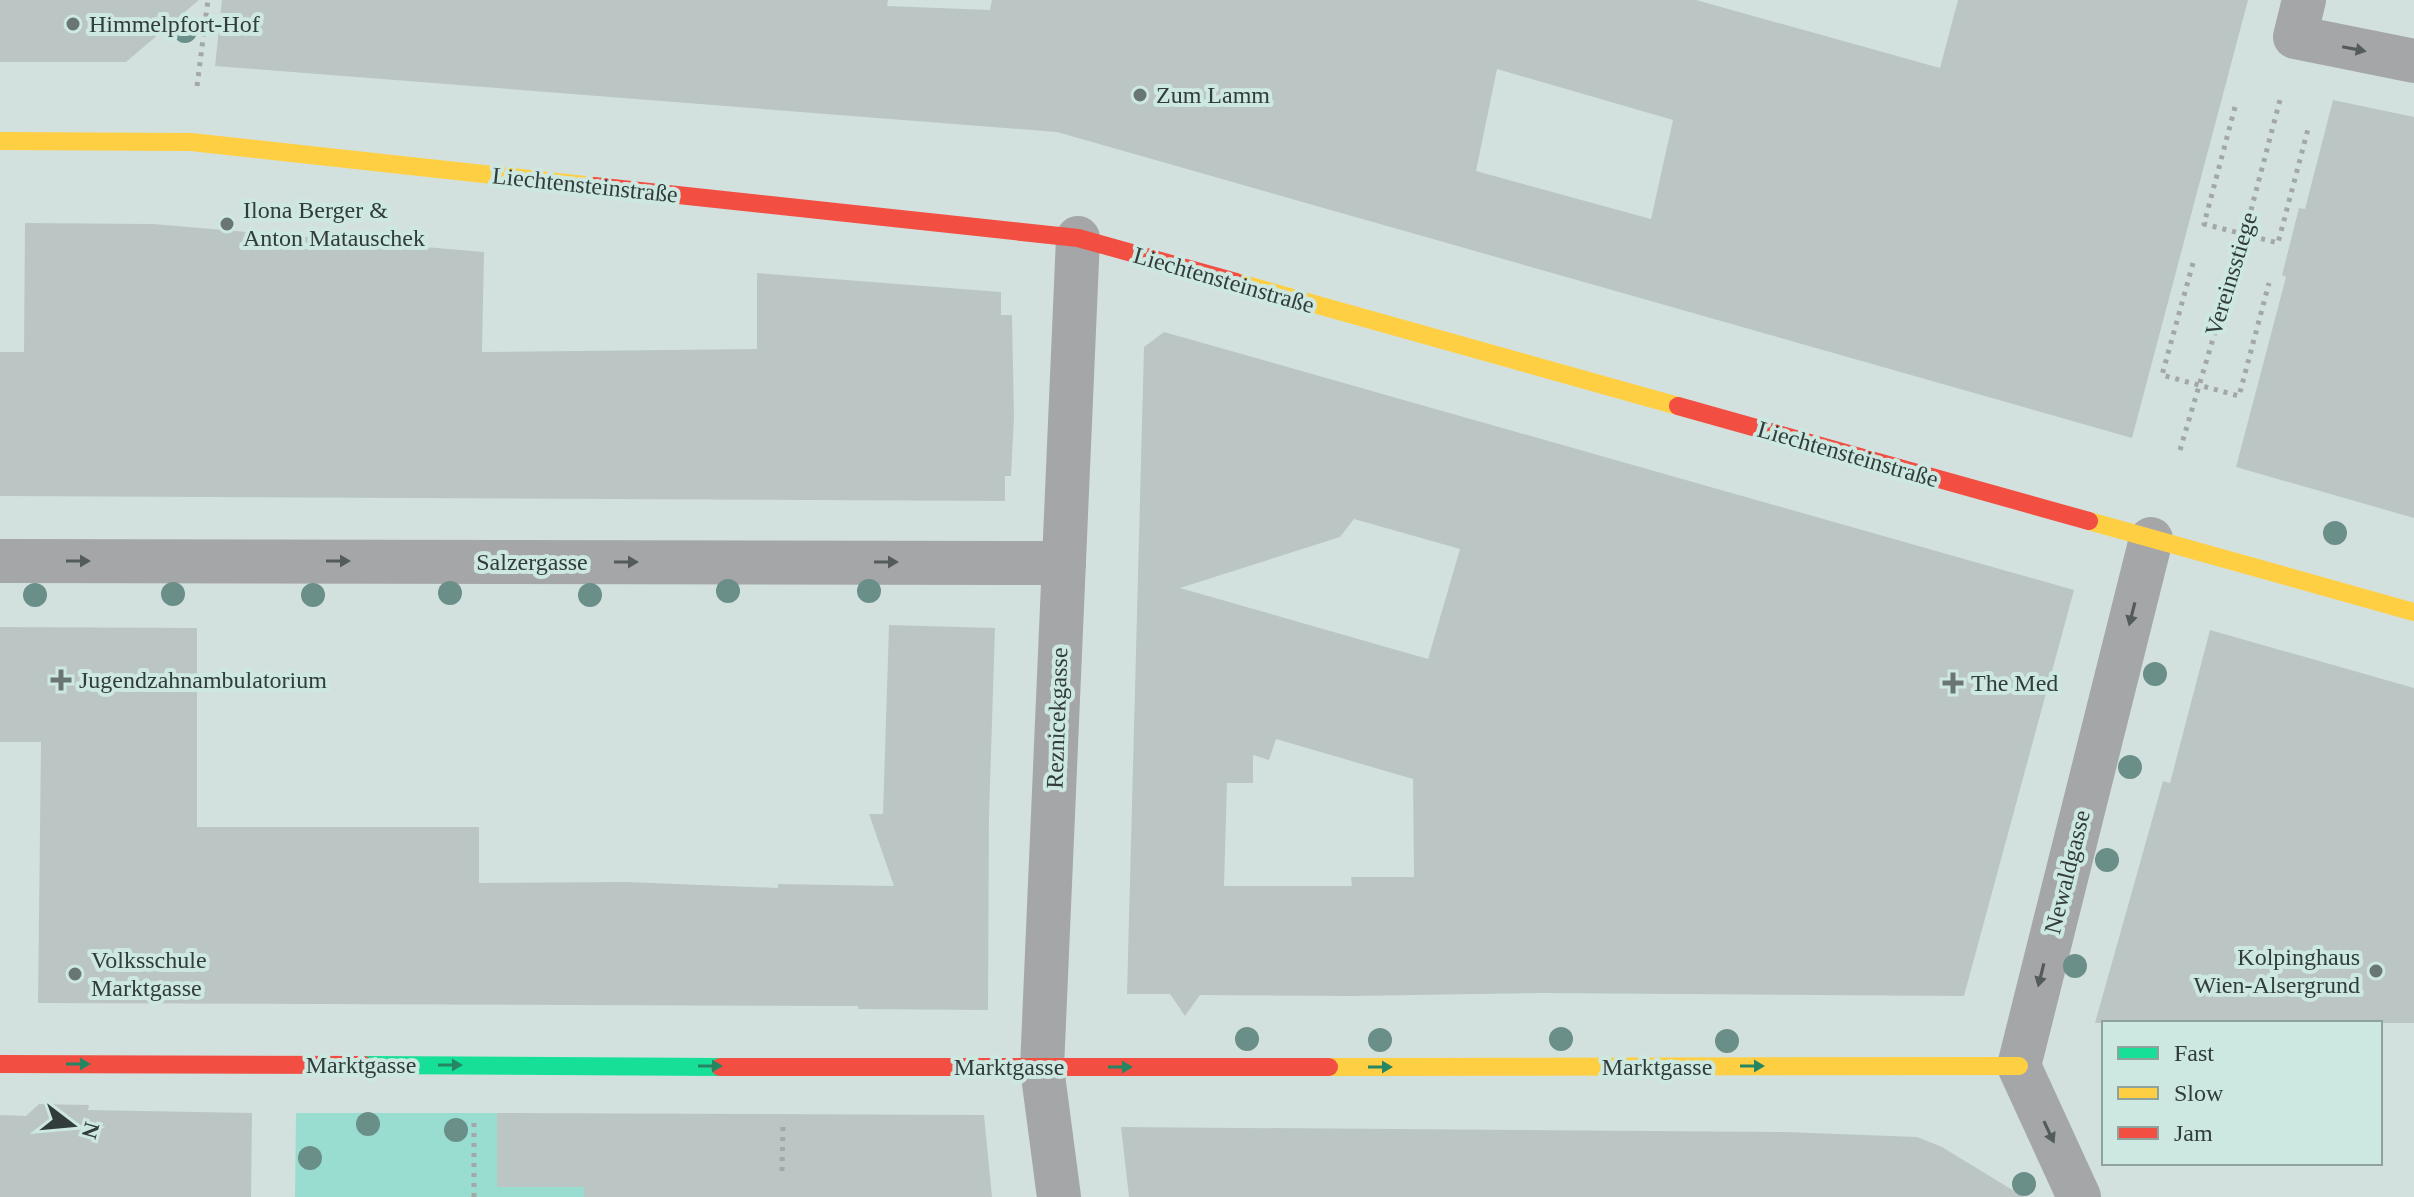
<svg xmlns="http://www.w3.org/2000/svg" width="2414" height="1197" viewBox="0 0 2414 1197" font-family="Georgia,serif">
<style>
.green{fill:#98ddd0}
.building{fill:#bbc6c4;fill-rule:evenodd}
.lines{fill:none;stroke-linecap:round;stroke-linejoin:round}
.path{stroke:#a3a7a7;stroke-width:5;stroke-dasharray:4 6;stroke-linecap:butt}
.street{stroke:#a4a6a7;stroke-width:44}
.fast{stroke:#16e098;stroke-width:18}
.slow{stroke:#ffcf43;stroke-width:18}
.jam{stroke:#f24e42;stroke-width:18}
.tree{fill:#6a8e88}
.oneway{fill:#545c5b}
.oneway2{fill:#258664}
.poi-dot{fill:#6a7673;stroke:#cde7e1;stroke-width:3}
.labels{text-anchor:middle;dominant-baseline:central;stroke-width:8;stroke-linejoin:round;paint-order:stroke}
.poi-label{font-size:24px;fill:#323c3a;stroke:#cde7e1;text-anchor:start}
.street-label{font-size:24px;fill:#323c3a;stroke:#cde7e1}
</style>
<rect width="100%" height="100%" fill="#d3e1de"/>
<!-- green -->
<path class="green" d="M296 1113H497V1187H584V1197H295Z"/>
<!-- building -->
<g class="building">
<path d="M0 0H199L126 62H0Z"/>
<path d="M222 0H888L887 6 990 10 992 0H1696L1940 68 1958 0H2248L2132 438 1057 132 215 66ZM1497 69 1673 120 1651 219 1476 171Z"/>
<path d="M2333 100 2414 117V518L2236 467 2286 277 2282 275 2299 208 2305 209Z"/>
<path d="M25 223 153 224 484 252 482 352 757 349V273L1001 292V315H1012L1014 417 1011 476H1005V501L0 496V352H24Z"/>
<path d="M1164 332 2074 590 1964 996 1543 993 1352 996 1200 995 1185 1016 1170 994H1127L1144 347ZM1354 519 1460 549 1428 659 1180 588 1340 537ZM1276 739 1413 779 1414 877H1351L1352 886H1224L1227 783H1253V755L1269 760Z"/>
<path d="M889 625 995 628 989 816 988 1010 858 1009V1006L38 1003 41 742H0V627L197 628V827H479V883L627 882 778 888V884L894 886 869 814H883Z"/>
<path d="M2210 630 2414 688V1023H2095L2163 781 2170 783Z"/>
<path d="M39 1104 89 1105 88 1110 252 1113 251 1197H0V1115L26 1116Z"/>
<path d="M497 1113 984 1115 992 1197H584V1187H497Z"/>
<path d="M1121 1127 1785 1132 1917 1137 1942 1147 2024 1197H1129Z"/>
</g>
<g class="lines">
<!-- path -->
<g class="path">
<path d="M197 86 208 0"/>
<path d="M2235 107 2204 224 2278 243 2308 129"/>
<path d="M2193 263 2162 375 2239 396 2269 283"/>
<path d="M2180 450 2250 214 2281 96"/>
<path d="M782 1171 783 1123"/>
<path d="M474 1197V1122"/>
</g>
<!-- street -->
<g class="street">
<path d="M2304 0 2295 37 2414 61"/>
<path d="M0 561 1064 563"/>
<path d="M1059 1197 1042 1068 1078 238"/>
<path d="M2079 1197 2019 1066 2151 539"/>
</g>
<!-- fast -->
<path class="fast" d="M364 1065 720 1067"/>
<!-- slow -->
<g class="slow">
<path d="M0 141 191 142 594 186"/>
<path d="M1236 282 1678 406"/>
<path d="M2089 521 2414 612"/>
<path d="M1329 1067 2019 1066"/>
</g>
<!-- jam -->
<g class="jam">
<path d="M594 186 1078 238 1236 282"/>
<path d="M1678 406 2089 521"/>
<path d="M0 1064 364 1065"/>
<path d="M720 1067H1329"/>
</g>
</g>
<!-- trees -->
<g class="tree">
<circle cx="185" cy="31" r="12"/>
<circle cx="2335" cy="533" r="12"/>
<circle cx="728" cy="591" r="12"/>
<circle cx="869" cy="591" r="12"/>
<circle cx="450" cy="593" r="12"/>
<circle cx="173" cy="594" r="12"/>
<circle cx="35" cy="595" r="12"/>
<circle cx="313" cy="595" r="12"/>
<circle cx="590" cy="595" r="12"/>
<circle cx="2155" cy="674" r="12"/>
<circle cx="2130" cy="767" r="12"/>
<circle cx="2107" cy="860" r="12"/>
<circle cx="2075" cy="966" r="12"/>
<circle cx="1247" cy="1039" r="12"/>
<circle cx="1561" cy="1039" r="12"/>
<circle cx="1380" cy="1040" r="12"/>
<circle cx="1727" cy="1041" r="12"/>
<circle cx="368" cy="1124" r="12"/>
<circle cx="456" cy="1130" r="12"/>
<circle cx="310" cy="1158" r="12"/>
<circle cx="2024" cy="1184" r="12"/>
</g>
<!-- one-way arrows -->
<defs><path id="oneway-solid" d="M-6-.8H1V-3.2L6.5 0L1 3.2V.8H-6Z" transform="scale(2)"/></defs>
<g class="oneway">
<use href="#oneway-solid" transform="translate(2354 49) rotate(11)"/>
<use href="#oneway-solid" transform="translate(78 561)"/>
<use href="#oneway-solid" transform="translate(338 561)"/>
<use href="#oneway-solid" transform="translate(626 562)"/>
<use href="#oneway-solid" transform="translate(886 562)"/>
<use href="#oneway-solid" transform="translate(2132 614) rotate(104)"/>
<use href="#oneway-solid" transform="translate(2041 975) rotate(104)"/>
<use href="#oneway-solid" transform="translate(2049 1132) rotate(65)"/>
</g>
<g class="oneway2">
<use href="#oneway-solid" transform="translate(78 1064)"/>
<use href="#oneway-solid" transform="translate(450 1065)"/>
<use href="#oneway-solid" transform="translate(710 1066)"/>
<use href="#oneway-solid" transform="translate(1752 1066)"/>
<use href="#oneway-solid" transform="translate(1120 1067)"/>
<use href="#oneway-solid" transform="translate(1380 1067)"/>
</g>
<!-- markers -->
<g class="poi-dot">
<circle cx="73" cy="24" r="8"/>
<circle cx="1140" cy="95" r="8"/>
<circle cx="227" cy="224" r="8"/>
<path d="M57 668h8v8h8v8h-8v8h-8v-8h-8v-8h8z"/>
<path d="M1949 671h8v8h8v8h-8v8h-8v-8h-8v-8h8z"/>
<circle cx="2376" cy="971" r="8"/>
<circle cx="75" cy="974" r="8"/>
</g>
<g class="labels">
<!-- poi labels -->
<g class="poi-label">
<text x="89" y="24">Himmelpfort-Hof</text>
<text x="1156" y="95">Zum Lamm</text>
<text x="243" y="210">Ilona Berger &amp;<tspan x="243" dy="28">Anton Matauschek</tspan></text>
<text x="79" y="680">Jugendzahnambulatorium</text>
<text x="1971" y="683">The Med</text>
<text x="2360" y="957" text-anchor="end">Kolpinghaus<tspan x="2360" dy="28">Wien-Alsergrund</tspan></text>
<text x="91" y="960">Volksschule<tspan x="91" dy="28">Marktgasse</tspan></text>
</g>
<!-- street labels -->
<g class="street-label">
<text transform="translate(585 185) rotate(6)">Liechtensteinstraße</text>
<text transform="translate(2231 274) rotate(-73)">Vereinsstiege</text>
<text transform="translate(1224 280) rotate(16)">Liechtensteinstraße</text>
<text transform="translate(1848 454) rotate(16)">Liechtensteinstraße</text>
<text x="532" y="562">Salzergasse</text>
<text transform="translate(1057 718) rotate(-88)">Reznicekgasse</text>
<text transform="translate(2067 872) rotate(-76)">Newaldgasse</text>
<text x="361" y="1065">Marktgasse</text>
<text x="1009" y="1067">Marktgasse</text>
<text x="1657" y="1067">Marktgasse</text>
</g>
</g>
<!-- legend -->
<rect x="2102" y="1021" width="280" height="144" fill="#cde7e1" stroke="#8fa39e" stroke-width="2"/>
<rect x="2118" y="1047" width="40" height="12" fill="#16e098" stroke="#8fa39e" stroke-width="2"/>
<text x="2174" y="1061" font-size="24" fill="#323c3a">Fast</text>
<rect x="2118" y="1087" width="40" height="12" fill="#ffcf43" stroke="#8fa39e" stroke-width="2"/>
<text x="2174" y="1101" font-size="24" fill="#323c3a">Slow</text>
<rect x="2118" y="1127" width="40" height="12" fill="#f24e42" stroke="#8fa39e" stroke-width="2"/>
<text x="2174" y="1141" font-size="24" fill="#323c3a">Jam</text>
<!-- north arrow -->
<g transform="translate(72 1125) rotate(106)" stroke="#cde7e1" stroke-width="6" paint-order="stroke">
<path d="M0-6L14 30L0 20L-14 30Z" fill="#323c3a"/>
<text y="-12" font-size="22" font-weight="bold" text-anchor="middle" fill="#323c3a">N</text>
</g>
</svg>
